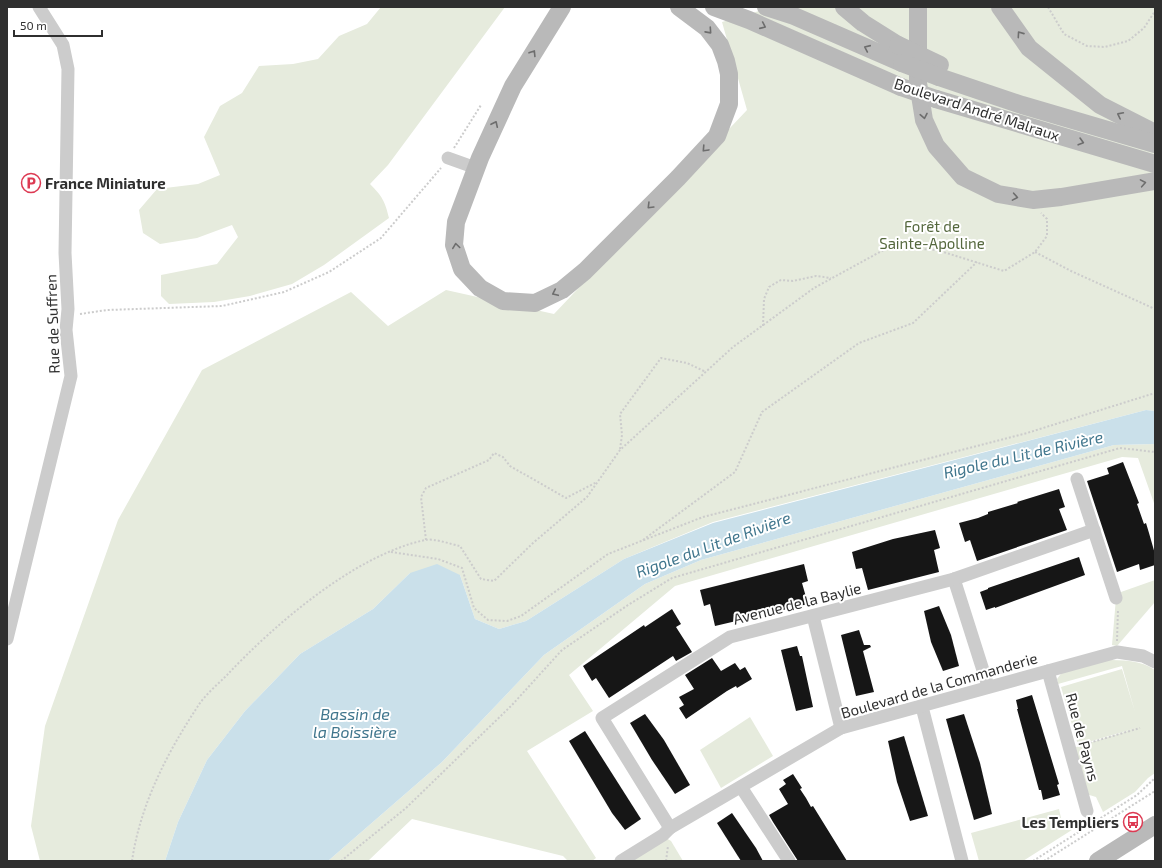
<svg xmlns="http://www.w3.org/2000/svg" width="1162" height="868" viewBox="0 0 1162 868" font-family="'Exo 2',sans-serif">
<style>
.green{fill:#e6ebdd}
.water{fill:#cae0ea}
.building{fill:#161616}
.lines{fill:none;stroke-linecap:round;stroke-linejoin:round}
.path{stroke:#ccc;stroke-width:2;stroke-dasharray:2 2;stroke-linecap:butt}
.street{stroke:#ccc;stroke-width:13}
.secondary{stroke:#b9b9b9;stroke-width:18}
.secondary-bridge{stroke:#b9b9b9;stroke-width:18}
.oneway{stroke:#6d6d6d}
.labels{text-anchor:middle;dominant-baseline:central;stroke-width:4;stroke-linejoin:round;paint-order:stroke}
.street-label{font-size:15px;fill:#2f2f2f;stroke:#fff}
.poi-label{font-size:15px;font-weight:bold;fill:#2f2f2f;stroke:#fff;text-anchor:start}
.park-label{font-size:15px;fill:#55683e;stroke:#fff}
.water-label{font-size:16px;font-style:italic;fill:#40768d;stroke:#fff}
</style>
<rect width="100%" height="100%" fill="#fff"/>
<!-- green -->
<g class="green">
<path d="M381 7H505L388 165 370 184C382 196 385 201 389 218L324 265 292 284 250 296 214 302 169 304 161 296V275L217 264 238 237 232 225 197 238 160 244 143 233 139 210 157 189 198 184 220 175 204 137 220 106 242 93 259 66 293 64 318 59 339 36 367 24Z"/>
<path d="M772 7H1155V411L1146 410 713 522 624 559 526 621 499 629 475 619 460 575 410 573 373 609 300 654 245 711 207 760 178 822 165 861H40L31 826 45 726 118 520 202 370 351 292 388 326 446 290 554 314 747 110 722 22Z"/>
<path d="M1155 444V506L1138 458 1122 457 675 586 569 675 593 711 527 751 596 858 592 861H568L563 856 412 819 368 861H328L442 762 544 655 645 584 701 560 1114 445Z"/>
<path d="M1155 580V602L1117 646 1112 645 1116 598 1121 592Z"/>
<path d="M1105 660C1122 660 1141 660 1155 670V773L1148 778 1135 792 1103 812 1096 797 1086 794 1073 748 1140 727 1078 745 1061 687 1122 669 1135 712 1122 666 1058 684 1057 679 1063 671Z"/>
<path d="M750 717 773 756 721 788 700 750Z"/>
<path d="M1059 809 1063 827 1074 825 1075 828 1023 861H979L971 833Z"/>
<path d="M666 838 671 841 683 861H628Z"/>
</g>
<!-- water -->
<path class="water" d="M1146 410 1155 411V444L1114 445 701 560 645 584 544 655 442 762 328 861H165L178 822 207 760 245 711 300 654 373 609 410 573 437 564 460 575 475 619 499 629 526 621 624 559 713 523Z"/>
<!-- building -->
<g class="building">
<path d="M1123 462 1139 503 1137 504 1144 524 1146 523 1149 533 1155 554V565L1140 570 1139 564 1117 572 1087 481 1109 474 1107 468Z"/>
<path d="M1059 489 1065 507 1059 509 1067 530 977 561 970 540 965 542 959 523 978 518 988 514V512L1018 503 1017 502Z"/>
<path d="M935 530 940 548 934 550 939 572 868 590 862 568 856 569 852 552 893 539Z"/>
<path d="M1079 557 1085 575 995 608V607L986 610 980 592 988 589V588Z"/>
<path d="M804 564 808 581 802 583 808 604 715 626 710 604 704 606 700 590Z"/>
<path d="M939 606 951 635 959 666 943 671 931 642 924 611Z"/>
<path d="M672 609 681 624 676 627 692 652 676 661 673 656 609 698 596 678 592 681 583 666 644 625 645 627Z"/>
<path d="M859 630 864 645H870L871 647 863 651 874 692 856 696 841 635Z"/>
<path d="M797 646 800 656H802L813 707 796 711 781 650Z"/>
<path d="M712 658 721 671 735 663 740 670 745 667 752 679 737 688 736 686 727 691 686 719 679 708 684 705 679 697 694 689 685 675Z"/>
<path d="M1032 695 1059 784 1057 785 1060 795 1043 800 1041 790H1039L1017 709H1018L1016 700Z"/>
<path d="M645 714 664 740 690 785 675 794 652 760 630 723Z"/>
<path d="M964 714 980 763 992 814 974 820 946 719Z"/>
<path d="M585 731 641 819 625 830 612 813 569 741Z"/>
<path d="M904 736 928 816 910 821 897 782 888 741Z"/>
<path d="M793 774 802 788 800 789 806 798 811 807 813 806 847 861H798L773 822 769 815 788 804 779 789 786 784 783 780Z"/>
<path d="M732 813 756 848 763 861H741L717 823Z"/>
</g>
<g class="lines">
<!-- path -->
<g class="path">
<path d="M1048 7 1064 34 1087 46 1105 47 1128 41 1144 28 1155 11"/>
<path d="M454 148 481 105"/>
<path d="M1035 252 1071 271 1155 309"/>
<path d="M80 314 107 310 222 306 284 292 329 272 381 238 441 168"/>
<path d="M763 326 764 299 769 287 781 280 793 281 816 276 831 278"/>
<path d="M620 449 622 435 620 414 661 358 687 363 706 372"/>
<path d="M426 540 421 497 426 488 489 460 494 453 503 457 510 466 566 498 597 482"/>
<path d="M643 540 735 472 762 412 859 343 913 323 977 262"/>
<path d="M391 552 438 559 462 568 474 608 488 620 507 621 521 616 608 554 703 517 1027 433 1155 393"/>
<path d="M1117 641 1118 609"/>
<path d="M1082 745 1140 728"/>
<path d="M132 861C140 805 167 753 198 706 205 695 217 685 227 675 275 624 355 555 425 540 434 538 450 544 460 546L481 579 494 581 533 543 587 497 620 450 733 347 814 288 889 247 937 250 1004 271 1035 252 1047 236V219L1041 213"/>
<path d="M341 861 406 808 512 705 562 650 628 605 672 578 1120 448 1155 452"/>
<path d="M666 861 668 846"/>
<path d="M1033 861 1137 795 1155 778"/>
<path d="M1044 861 1155 791"/>
</g>
<!-- street -->
<g class="street">
<path d="M448 158 476 168"/>
<path d="M1077 479 1116 598"/>
<path d="M954 579 988 686"/>
<path d="M813 616 841 728"/>
<path d="M7 639 71 376 66 330 68 309 65 253 68 69 63 45 39 7"/>
<path d="M1048 671 1087 811"/>
<path d="M922 707 962 861"/>
<path d="M741 787 789 861"/>
<path d="M670 828 602 718 730 637 954 579 1094 530"/>
<path d="M621 861 663 835 670 828 841 728 1117 652 1143 656 1155 662"/>
</g>
<!-- secondary -->
<g class="secondary">
<path d="M562 7 513 86 480 158 456 222 454 245 462 269 480 288 503 301 535 303 562 290 585 271 678 178 717 136 729 104V74L726 61 720 45 707 28 679 7"/>
<path d="M714 7 749 20 901 87"/>
<path d="M766 7 794 16 902 63"/>
<path d="M844 7 863 23 898 45"/>
<path d="M918 7V83L924 120 936 146 963 177 998 194 1033 200 1061 197 1155 181"/>
<path d="M1000 7 1029 48 1100 105 1155 133"/>
<path d="M939 77 1022 105 1155 144"/>
<path d="M936 99 1155 164"/>
<path d="M1098 861 1155 825"/>
</g>
<!-- secondary-bridge -->
<g class="secondary-bridge">
<path d="M898 45 940 65"/>
<path d="M902 63 939 77"/>
<path d="M901 87 936 99"/>
</g>
</g>
<!-- one-way arrows -->
<defs><path id="oneway-chevron" d="M-2-3.5L2.5 0L-2 3.5" fill="none" stroke-width="1.6" stroke-linecap="round" stroke-linejoin="round"/></defs>
<g class="oneway">
<use href="#oneway-chevron" transform="translate(763 26) rotate(24)"/>
<use href="#oneway-chevron" transform="translate(709 31) rotate(48)"/>
<use href="#oneway-chevron" transform="translate(1020 34) rotate(-125)"/>
<use href="#oneway-chevron" transform="translate(867 48) rotate(-156)"/>
<use href="#oneway-chevron" transform="translate(533 53) rotate(-58)"/>
<use href="#oneway-chevron" transform="translate(1120 115) rotate(-153)"/>
<use href="#oneway-chevron" transform="translate(924 116) rotate(79)"/>
<use href="#oneway-chevron" transform="translate(495 124) rotate(-65)"/>
<use href="#oneway-chevron" transform="translate(1081 142) rotate(16)"/>
<use href="#oneway-chevron" transform="translate(705 149) rotate(133)"/>
<use href="#oneway-chevron" transform="translate(1143 183) rotate(-10)"/>
<use href="#oneway-chevron" transform="translate(1015 197) rotate(10)"/>
<use href="#oneway-chevron" transform="translate(650 206) rotate(135)"/>
<use href="#oneway-chevron" transform="translate(456 246) rotate(-98)"/>
<use href="#oneway-chevron" transform="translate(555 293) rotate(155)"/>
</g>
<!-- icons -->
<defs>
<symbol id="parking-ring" viewBox="-11 -11 22 22"><circle r="9.5" fill="#fff" stroke="#dd3a53" stroke-width="1.5"/><path d="M-3.5-5.5H1a3.5 3.5 0 0 1 0 7H-1V5.5H-3.5ZM-1-3.4V-.6H.8a1.4 1.4 0 0 0 0-2.8Z" fill="#dd3a53"/></symbol>
<symbol id="bus-ring" viewBox="-11 -11 22 22"><circle r="9.5" fill="#fff" stroke="#dd3a53" stroke-width="1.5"/><path d="M-5-6H5V4H4V6H2V4H-2V6H-4V4H-5ZM-3.5-4V0h7V-4ZM-3.5 1.2v1.5H-2V1.2ZM2 1.2v1.5H3.5V1.2Z" fill="#dd3a53"/></symbol>
</defs>
<g fill-rule="evenodd">
<use href="#parking-ring" x="20" y="172" width="22" height="22"/>
<use href="#bus-ring" x="1122" y="811" width="22" height="22"/>
</g>
<g class="labels">
<!-- street labels -->
<g class="street-label">
<text transform="translate(977 109) rotate(18)">Boulevard André Malraux</text>
<text transform="translate(52 324) rotate(-92)">Rue de Suffren</text>
<text transform="translate(797 603) rotate(-14)">Avenue de la Baylie</text>
<text transform="translate(939 685) rotate(-16)">Boulevard de la Commanderie</text>
<text transform="translate(1083 737) rotate(75)">Rue de Payns</text>
</g>
<!-- poi labels -->
<g class="poi-label">
<text x="45" y="183">France Miniature</text>
<text x="1119" y="822" text-anchor="end">Les Templiers</text>
</g>
<!-- park labels -->
<g class="park-label">
<text x="932" y="226">Forêt de<tspan x="932" dy="17">Sainte-Apolline</tspan></text>
</g>
<!-- water labels -->
<g class="water-label">
<text transform="translate(1023 454) rotate(-13)">Rigole du Lit de Rivière</text>
<text transform="translate(713 544) rotate(-20)">Rigole du Lit de Rivière</text>
<text x="355" y="713">Bassin de<tspan x="355" dy="18">la Boissière</tspan></text>
</g>
</g>
<!-- border -->
<rect width="1162" height="868" fill="none" stroke="#2f2f2f" stroke-width="16"/>
<!-- scale -->
<path d="M14 30v6h88v-6" fill="none" stroke="#2f2f2f" stroke-width="2"/>
<text x="20" y="30" font-size="12" fill="#2f2f2f" stroke="#ffffff" stroke-width="3" paint-order="stroke">50 m</text>
</svg>
